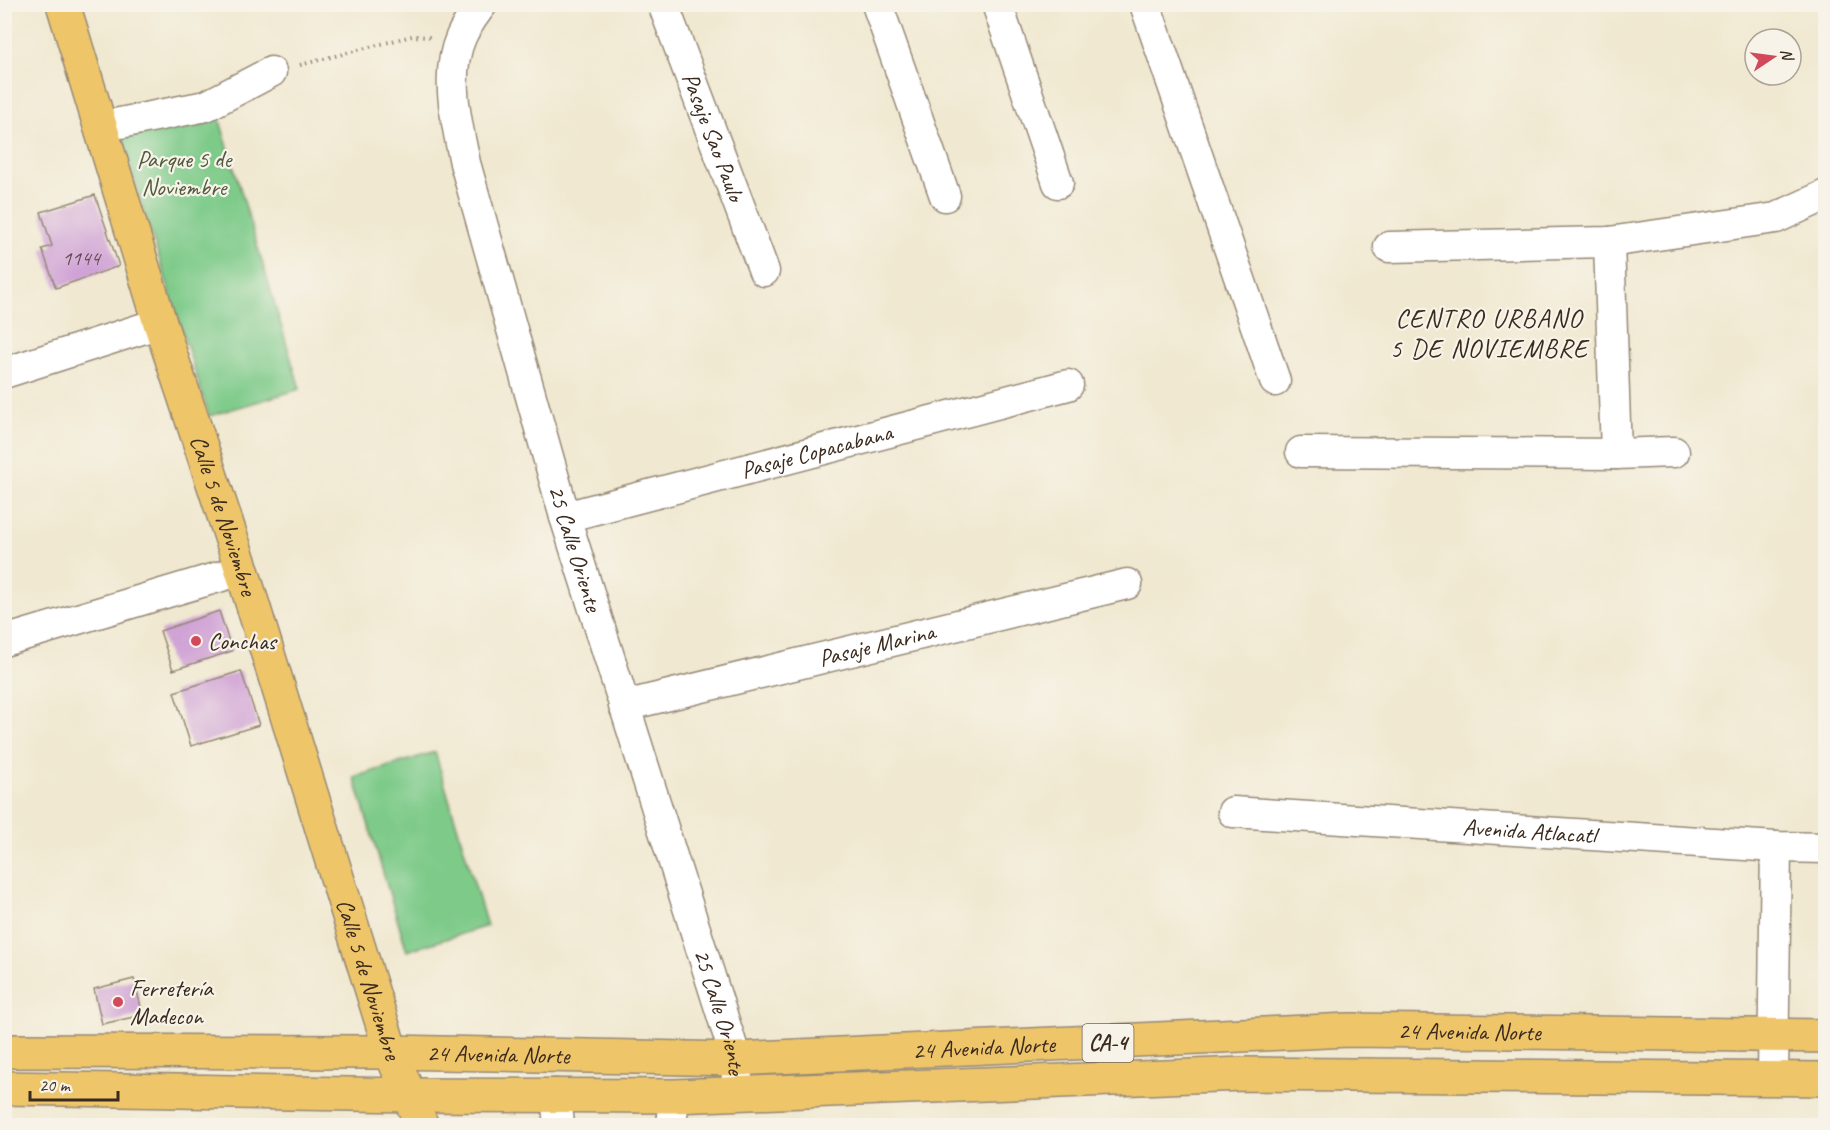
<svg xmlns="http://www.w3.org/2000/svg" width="1830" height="1130" viewBox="0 0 1830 1130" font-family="Caveat,sans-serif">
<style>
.green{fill:#7dca89;stroke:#5c7a54;stroke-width:1.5}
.building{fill:#d0a3d6}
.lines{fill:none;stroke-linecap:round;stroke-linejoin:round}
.minor-casing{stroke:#968977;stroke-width:33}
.major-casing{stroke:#968977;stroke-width:36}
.path{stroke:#968977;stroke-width:4;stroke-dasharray:1.5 4.5;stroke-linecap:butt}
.minor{stroke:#fff;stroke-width:30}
.major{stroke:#eec569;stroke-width:33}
.poi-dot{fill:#d1495b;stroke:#f7f3e8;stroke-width:2}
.labels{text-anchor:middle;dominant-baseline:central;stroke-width:4.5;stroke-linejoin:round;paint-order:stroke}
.number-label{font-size:21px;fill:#60484c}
.shield{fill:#f7f3e8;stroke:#73665b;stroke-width:1.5}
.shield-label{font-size:22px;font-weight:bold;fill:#3b2a1e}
.street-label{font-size:24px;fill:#3b2a1e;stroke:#f7f3e8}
.park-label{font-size:24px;fill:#4f5a3e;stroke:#f7f3e8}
.poi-label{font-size:24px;fill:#3b2a1e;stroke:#f7f3e8;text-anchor:start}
.neighbourhood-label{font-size:26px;letter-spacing:1.5px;fill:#3b2a1e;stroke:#f7f3e8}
</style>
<rect width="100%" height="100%" fill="#f7f3e8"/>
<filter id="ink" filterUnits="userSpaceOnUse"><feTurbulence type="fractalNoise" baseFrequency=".0167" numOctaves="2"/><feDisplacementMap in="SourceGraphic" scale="12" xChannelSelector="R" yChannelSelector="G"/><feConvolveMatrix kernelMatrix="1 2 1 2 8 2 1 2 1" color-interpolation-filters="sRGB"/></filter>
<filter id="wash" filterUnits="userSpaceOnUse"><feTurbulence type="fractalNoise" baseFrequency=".008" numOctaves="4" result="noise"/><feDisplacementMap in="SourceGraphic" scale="24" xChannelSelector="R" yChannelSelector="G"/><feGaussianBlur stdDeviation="1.35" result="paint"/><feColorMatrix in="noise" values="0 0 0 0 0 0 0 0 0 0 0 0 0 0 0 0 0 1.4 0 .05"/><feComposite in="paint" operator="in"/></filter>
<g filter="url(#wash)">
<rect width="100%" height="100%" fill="#f0e8d0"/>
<!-- green -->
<g class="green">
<path d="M218 114 300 389 209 416 120 135Z"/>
<path d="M435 752 487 926 407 951 354 777Z"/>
</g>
<g id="blocks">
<!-- building -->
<g class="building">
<path d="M95 195 119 266 56 288 42 249 52 246 41 212Z"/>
<path d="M219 611 232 651 173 670 160 631Z"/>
<path d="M241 671 259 725 191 746 174 692Z"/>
<path d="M134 979 143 1015 102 1024 94 989Z"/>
</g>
</g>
</g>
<g filter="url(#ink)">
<use href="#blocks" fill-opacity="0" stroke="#968977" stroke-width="1.5"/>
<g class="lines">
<defs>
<g id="minor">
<path id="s1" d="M482 4C474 15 466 25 461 37 444 76 457 123 465 163L565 517 736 1059 737 1081"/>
<path id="s2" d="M663 4 764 271"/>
<path d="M877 4 945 196"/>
<path d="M997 4 1058 183"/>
<path d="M1145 4 1275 381"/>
<path d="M100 127 206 106 271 72"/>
<path d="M1609 242 1616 454"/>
<path d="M1389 247 1609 242 1776 218 1826 195"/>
<path d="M4 373 160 323"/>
<path d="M1301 452 1616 454 1674 452"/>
<path id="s3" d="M565 517 1068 385"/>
<path d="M4 641 242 570"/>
<path id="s4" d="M624 706 1127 584"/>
<path id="s5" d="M1233 812 1776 847 1826 848"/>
<path d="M1773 1079 1776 847"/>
<path d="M556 1094 559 1126"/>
<path d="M671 1126 674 1096"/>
</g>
<g id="major">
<path id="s6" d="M63 4 160 323 242 570 391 1052 422 1126"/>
<path id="s7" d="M4 1051 391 1052 736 1059 1349 1030 1826 1036"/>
<path d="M4 1088 409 1095 674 1096 1244 1074 1826 1079"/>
</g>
</defs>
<!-- minor casing -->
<use href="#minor" class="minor-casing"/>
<!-- major casing -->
<use href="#major" class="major-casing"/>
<!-- path -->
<path class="path" d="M300 65 412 36 430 37"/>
<!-- minor -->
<use href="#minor" class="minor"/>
<!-- major -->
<use href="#major" class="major"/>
</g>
</g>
<!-- markers -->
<g class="poi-dot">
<circle cx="196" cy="641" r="6"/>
<circle cx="118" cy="1002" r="6"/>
</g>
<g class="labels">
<!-- number labels -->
<g class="number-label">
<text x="81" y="258">1144</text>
</g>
<!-- shield labels -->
<rect class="shield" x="1082.5" y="1024" width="51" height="38" rx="4.5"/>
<g class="shield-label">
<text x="1108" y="1043">CA-4</text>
</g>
<!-- street labels -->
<g class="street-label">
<text stroke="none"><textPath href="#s2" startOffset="142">Pasaje Sao Paulo</textPath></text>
<text stroke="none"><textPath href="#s3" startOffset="260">Pasaje Copacabana</textPath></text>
<text stroke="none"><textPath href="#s6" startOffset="536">Calle 5 de Noviembre</textPath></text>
<text stroke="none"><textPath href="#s1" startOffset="568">25 Calle Oriente</textPath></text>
<text stroke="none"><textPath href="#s4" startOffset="260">Pasaje Marina</textPath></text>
<text stroke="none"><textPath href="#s5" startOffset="297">Avenida Atlacatl</textPath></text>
<text stroke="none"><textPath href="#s6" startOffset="1022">Calle 5 de Noviembre</textPath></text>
<text stroke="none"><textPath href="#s1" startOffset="1054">25 Calle Oriente</textPath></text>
<text stroke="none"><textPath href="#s7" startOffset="1466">24 Avenida Norte</textPath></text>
<text stroke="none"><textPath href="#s7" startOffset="980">24 Avenida Norte</textPath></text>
<text stroke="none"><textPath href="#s7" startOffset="494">24 Avenida Norte</textPath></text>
</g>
<!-- park labels -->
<g class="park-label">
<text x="184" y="159">Parque 5 de<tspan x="184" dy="28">Noviembre</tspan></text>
</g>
<!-- poi labels -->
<g class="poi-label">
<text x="208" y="641">Conchas</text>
<text x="130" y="988">Ferretería<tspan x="130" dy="28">Madecon</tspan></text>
</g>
<!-- neighbourhood labels -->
<g class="neighbourhood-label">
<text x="1489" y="318">CENTRO URBANO<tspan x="1489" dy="30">5 DE NOVIEMBRE</tspan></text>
</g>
</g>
<!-- margin -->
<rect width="1830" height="1130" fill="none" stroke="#f7f3e8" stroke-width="24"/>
<!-- north arrow -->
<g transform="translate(1773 57) rotate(77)"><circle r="28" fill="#f7f3e8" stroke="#aca397" stroke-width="1.5"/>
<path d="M0-4.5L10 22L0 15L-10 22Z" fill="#d1495b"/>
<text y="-9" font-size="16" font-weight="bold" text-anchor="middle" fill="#3b2a1e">N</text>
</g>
<!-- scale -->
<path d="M30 1091v9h88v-9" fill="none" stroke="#3b2a1e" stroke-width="3"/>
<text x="39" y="1091" font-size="18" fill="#3b2a1e" stroke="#f7f3e8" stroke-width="4.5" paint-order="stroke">20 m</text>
</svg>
